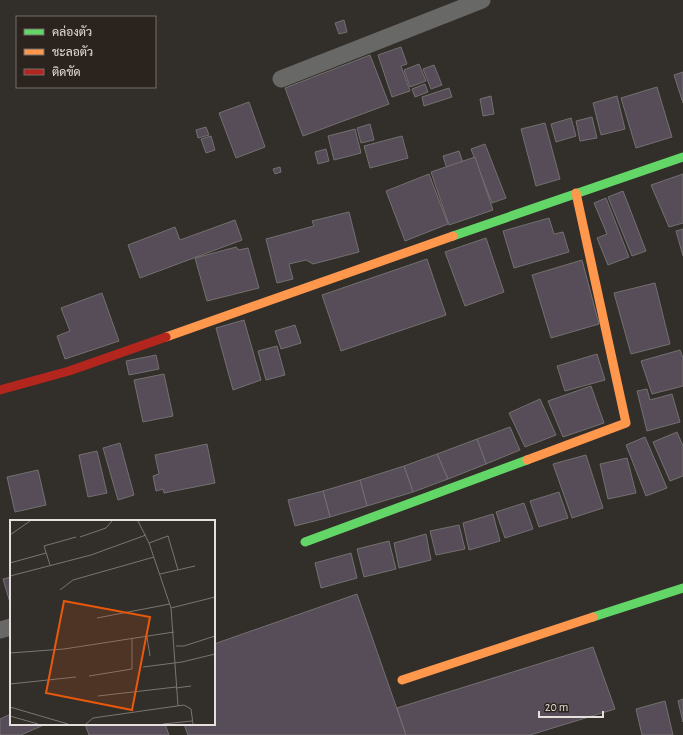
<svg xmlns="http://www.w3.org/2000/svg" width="683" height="735" viewBox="0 0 683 735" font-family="'Alegreya Sans',Sarabun,sans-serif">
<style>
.building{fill:#564d59;stroke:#737070}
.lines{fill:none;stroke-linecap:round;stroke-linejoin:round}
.street{stroke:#686866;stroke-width:17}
.fast{stroke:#63d668;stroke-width:9}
.slow{stroke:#ff974d;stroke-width:9}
.jam{stroke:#b3261e;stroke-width:9}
.inset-road{fill:none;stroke:#7a7571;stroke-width:1}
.view{fill:#e8590c;fill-opacity:0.15;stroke:#e8590c;stroke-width:2}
.inset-edge{fill:none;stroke:#e6e0dc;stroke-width:2}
</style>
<rect width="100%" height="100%" fill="#322e2a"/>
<!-- building -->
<g class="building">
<path d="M344 20 347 32 339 34 335 23Z"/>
<path d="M401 47 407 64 401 66 410 91 392 97 378 55Z"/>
<path d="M370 55 389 104 303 136 285 88Z"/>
<path d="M419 64 426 81 410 87 404 70Z"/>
<path d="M434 65 442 85 431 89 423 69Z"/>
<path d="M683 72V103L674 75Z"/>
<path d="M425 84 428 92 415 97 412 89Z"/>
<path d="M657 87 672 137 636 148 621 98Z"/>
<path d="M449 88 452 97 424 106 422 97Z"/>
<path d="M491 96 494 114 483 116 480 99Z"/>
<path d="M617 96 625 129 601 135 593 103Z"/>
<path d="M249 102 265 147 236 158 219 113Z"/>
<path d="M592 117 597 138 580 141 576 121Z"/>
<path d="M571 118 576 136 556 142 551 124Z"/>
<path d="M545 123 560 179 536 186 521 129Z"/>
<path d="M370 124 374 140 361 143 357 128Z"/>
<path d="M206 127 209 135 198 138 196 130Z"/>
<path d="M355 129 361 153 334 160 328 136Z"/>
<path d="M211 136 215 150 206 153 201 139Z"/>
<path d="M402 136 408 158 370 168 364 146Z"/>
<path d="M485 144 506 198 492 203 471 149Z"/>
<path d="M326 149 329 161 318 164 315 152Z"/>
<path d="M459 151 478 208 461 213 443 156Z"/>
<path d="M475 157 493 210 449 225 431 172Z"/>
<path d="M280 167 281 172 275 174 273 169Z"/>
<path d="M429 174 448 224 405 241 386 191Z"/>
<path d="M683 174V223L669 227 651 185Z"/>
<path d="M623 191 646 251 632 256 608 197Z"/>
<path d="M606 198 629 257 608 265 597 238 607 234 594 203Z"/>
<path d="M349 212 359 252 313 264 306 260 289 264 293 279 277 283 266 239 314 226 312 221Z"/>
<path d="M549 218 554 234 563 232 569 252 514 268 503 231Z"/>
<path d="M235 220 242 240 140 278 128 245 175 227 180 240Z"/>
<path d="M683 229V256L676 231Z"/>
<path d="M486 238 504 292 465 306 445 252Z"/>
<path d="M236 247 239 250 248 248 259 288 207 301 195 258Z"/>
<path d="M427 259 446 315 341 351 322 295Z"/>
<path d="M582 260 599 324 551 338 532 275Z"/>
<path d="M655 283 670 344 631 354 614 293Z"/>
<path d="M102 293 119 341 65 359 57 336 70 331 61 308Z"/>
<path d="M244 320 261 380 233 390 216 328Z"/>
<path d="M295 325 301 343 281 349 275 331Z"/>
<path d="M277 346 285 375 266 380 258 351Z"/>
<path d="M680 350 683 358V386L652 394 641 361Z"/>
<path d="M597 354 605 380 565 391 557 366Z"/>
<path d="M156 355 159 369 129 375 126 361Z"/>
<path d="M164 374 173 416 143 422 134 380Z"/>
<path d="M591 386 604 423 563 437 548 401Z"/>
<path d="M647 389 650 400 672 394 680 422 647 431 637 391Z"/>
<path d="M540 399 556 435 525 447 509 413Z"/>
<path d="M510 427 520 450 486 464 477 439Z"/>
<path d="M677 432 683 446V476L670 481 653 442Z"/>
<path d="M645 437 667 488 646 496 626 445Z"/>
<path d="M477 439 486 464 448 479 437 454Z"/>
<path d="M120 443 134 495 118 500 103 448Z"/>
<path d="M207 444 215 483 164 493 163 489 156 491 153 476 159 474 155 455Z"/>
<path d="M97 451 107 493 88 497 79 455Z"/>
<path d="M437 454 448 479 413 492 404 466Z"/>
<path d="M586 455 603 508 572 518 553 464Z"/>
<path d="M627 458 636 493 608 499 600 464Z"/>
<path d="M404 466 413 492 367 506 360 480Z"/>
<path d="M38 470 46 505 15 512 7 477Z"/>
<path d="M360 480 367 506 330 517 323 491Z"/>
<path d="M323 491 330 517 295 526 288 500Z"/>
<path d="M559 492 568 518 539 527 530 501Z"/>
<path d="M524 503 533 529 505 538 496 512Z"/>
<path d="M493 514 500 541 469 550 463 523Z"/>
<path d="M459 525 465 549 436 555 430 531Z"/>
<path d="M426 534 431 560 399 568 394 543Z"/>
<path d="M389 541 396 569 364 577 357 549Z"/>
<path d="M351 553 357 578 321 588 315 563Z"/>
<path d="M11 577V606L3 579Z"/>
<path d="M357 594 406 735H188L184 724H214V644Z"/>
<path d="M593 647 615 709 530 735H406L397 708Z"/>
<path d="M683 699V722L678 701Z"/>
<path d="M665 701 673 735H642L636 709Z"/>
<path d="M11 714V724H46L21 735H0V719Z"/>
<path d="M85 724H165L169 735H89Z"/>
</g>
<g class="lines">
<!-- street -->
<g class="street">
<path d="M281 79 482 0"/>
<path d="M0 630 11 627"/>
</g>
<!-- fast -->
<g class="fast">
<path d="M453 236 683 157"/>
<path d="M305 542 527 460"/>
<path d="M593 617 683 588"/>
</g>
<!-- slow -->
<g class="slow">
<path d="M166 337 453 236"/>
<path d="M527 460 626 423 576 193"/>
<path d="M402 680 593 617"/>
</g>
<!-- jam -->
<path class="jam" d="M0 390 69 371 166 337"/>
</g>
<!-- overview -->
<g transform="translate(10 520)">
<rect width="205" height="205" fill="#322e2a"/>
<path class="inset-road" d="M128 1 139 23 161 88 168 186M0 15 20 1M70 17 96 8 102 1M139 23 158 16 168 50M0 43 36 33M40 45 34 26 66 17M150 54 185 46M0 56 81 35 136 15M50 70 63 60 144 37M161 88 205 77M87 98 160 84M137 117 140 136M166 126H174L205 116M0 133 54 129 164 112M133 147 172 142 205 134M79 156 122 149V119M0 164 66 157M166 168 181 166M88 176 166 167M0 187 58 204M0 196 28 204M76 204 83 198 174 185 181 189 183 204M153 204 182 201"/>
<path class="view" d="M54 81 140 97 122 190 36 173Z"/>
<rect width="205" height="205" class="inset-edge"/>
</g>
<!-- legend -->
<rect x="16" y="16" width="140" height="72" fill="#2b231e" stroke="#766f6a"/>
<rect x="24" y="29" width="20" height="6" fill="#63d668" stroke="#766f6a"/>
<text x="52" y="36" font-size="12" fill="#e6e0dc">คล่องตัว</text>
<rect x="24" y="49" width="20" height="6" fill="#ff974d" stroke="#766f6a"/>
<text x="52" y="56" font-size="12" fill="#e6e0dc">ชะลอตัว</text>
<rect x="24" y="69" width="20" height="6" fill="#b3261e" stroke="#766f6a"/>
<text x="52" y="76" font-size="12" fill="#e6e0dc">ติดขัด</text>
<!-- scale -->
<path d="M539 711v6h64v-6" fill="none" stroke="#e6e0dc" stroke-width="2"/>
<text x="545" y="711" font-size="12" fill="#e6e0dc" stroke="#2b231e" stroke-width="3" paint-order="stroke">20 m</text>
</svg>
